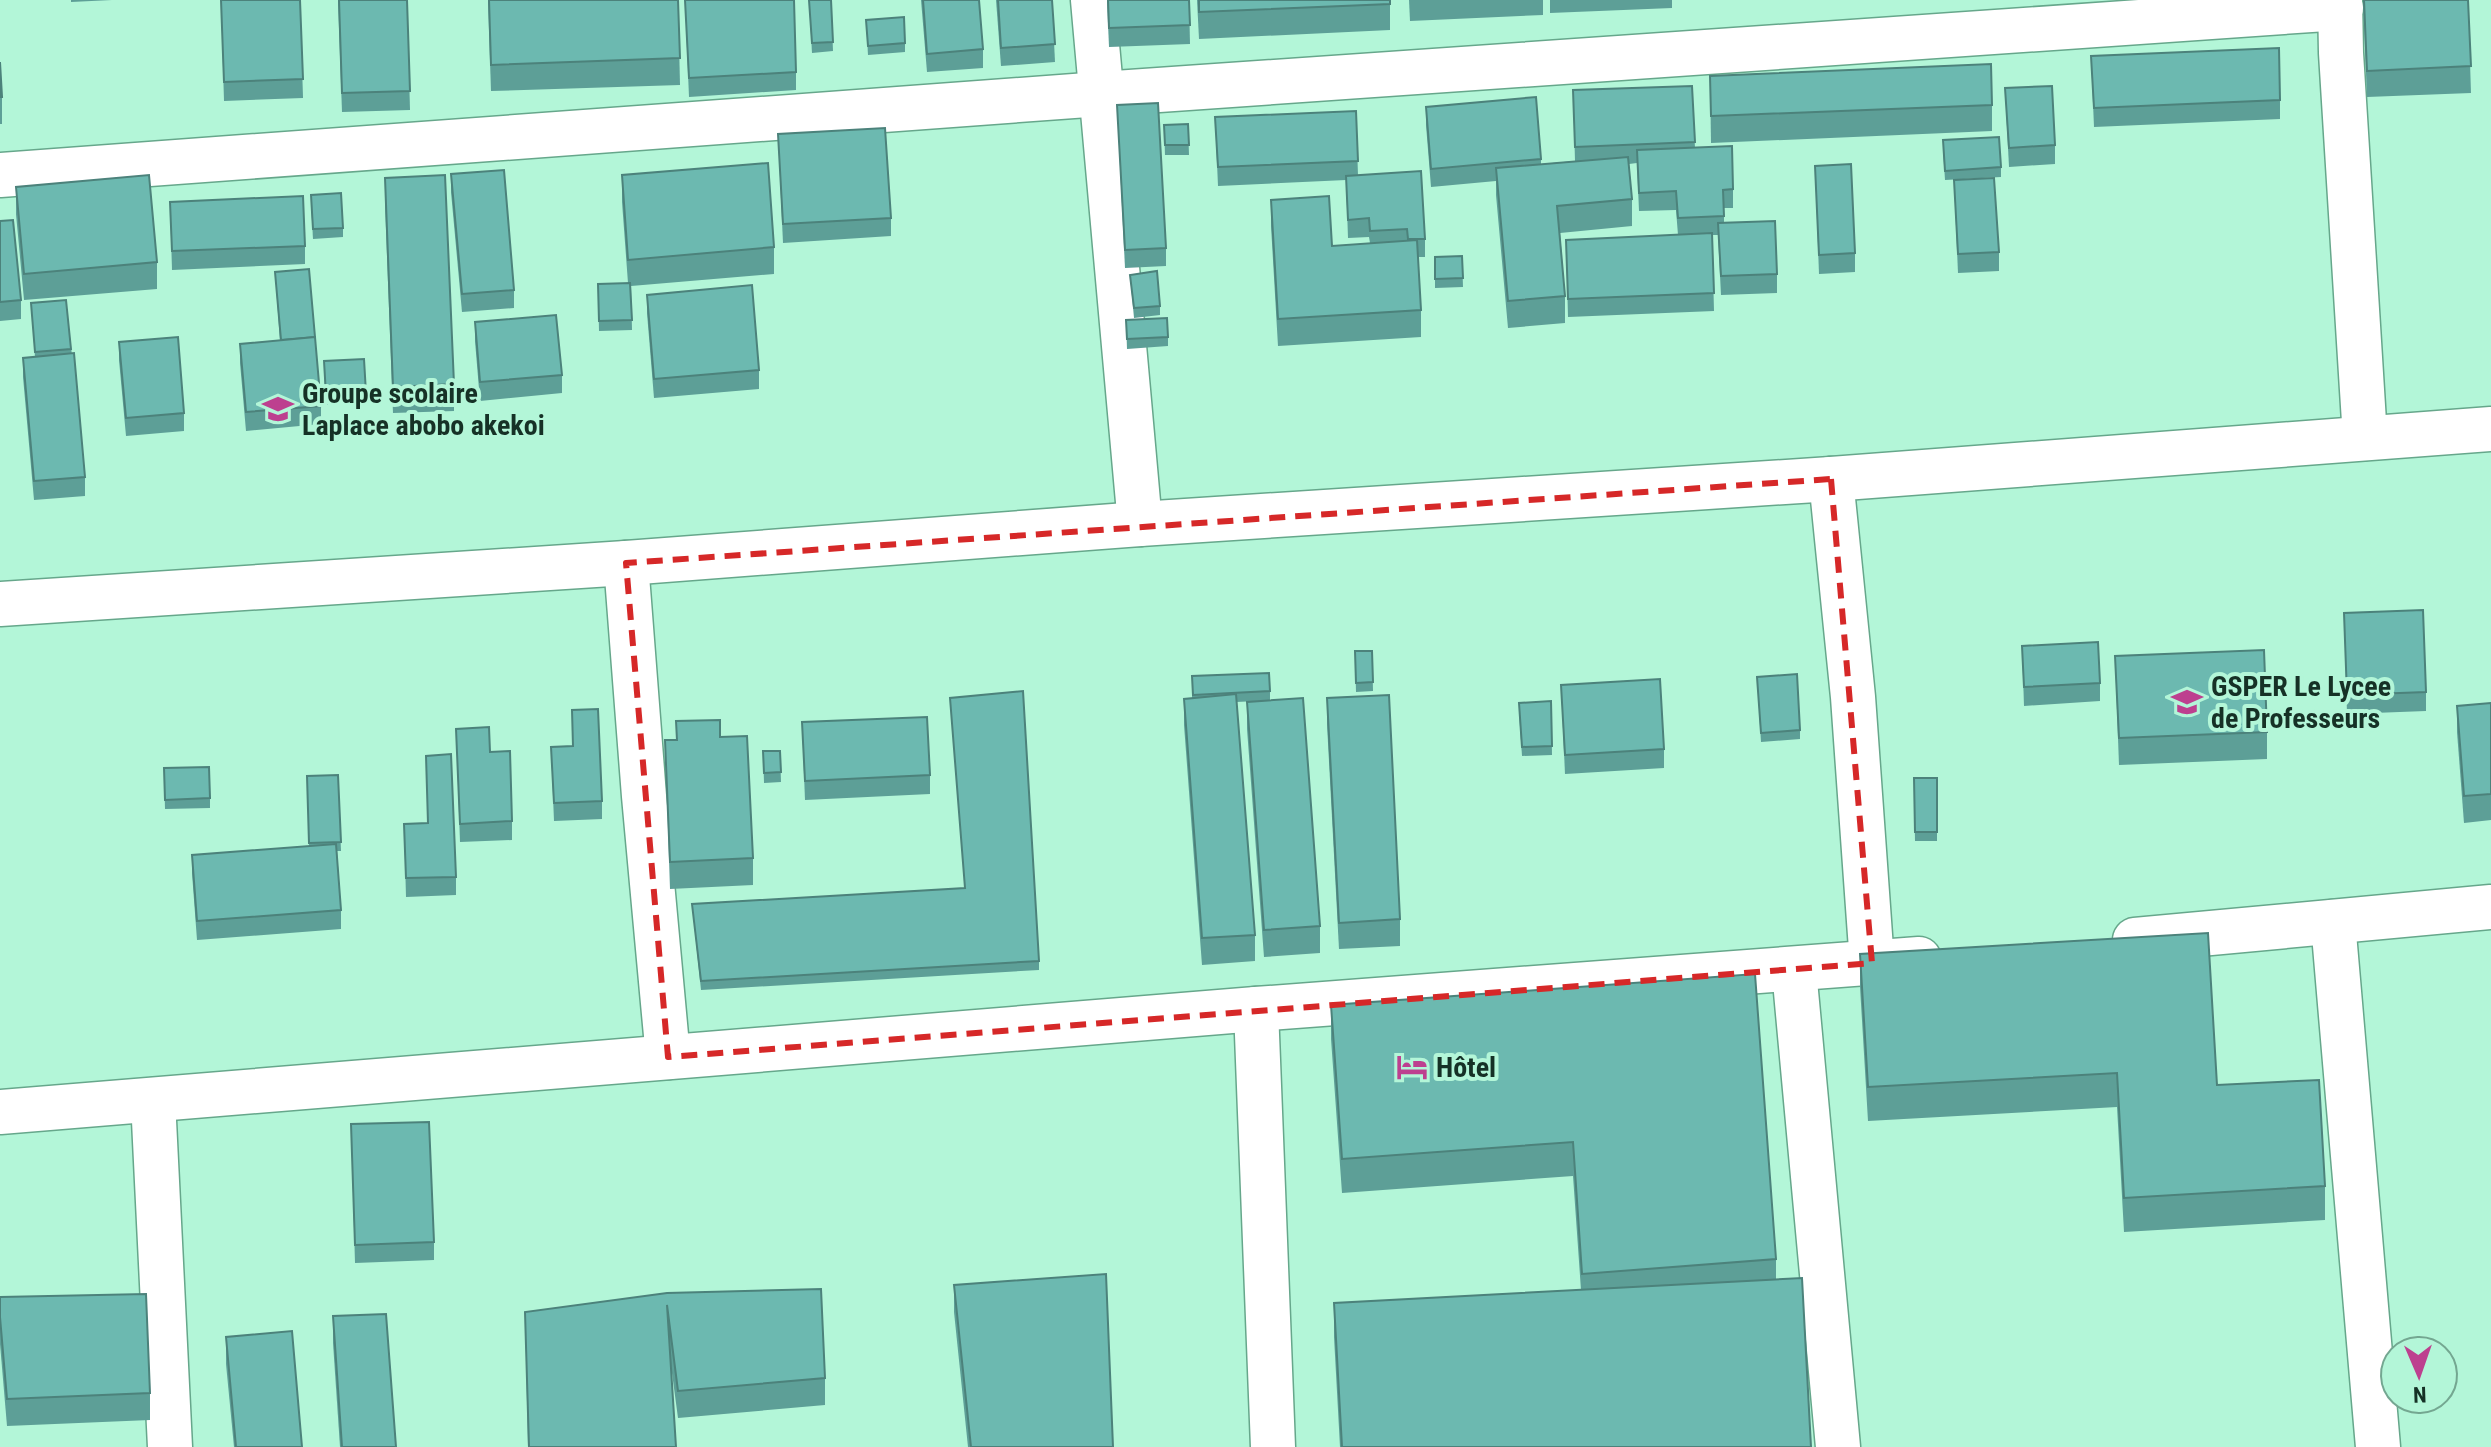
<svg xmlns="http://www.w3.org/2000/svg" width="2491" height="1447" viewBox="0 0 2491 1447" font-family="'Roboto Condensed',sans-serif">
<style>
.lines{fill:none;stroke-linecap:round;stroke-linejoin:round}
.minor-casing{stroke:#66a78b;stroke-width:47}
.minor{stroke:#fff;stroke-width:44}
.wall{fill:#5d9f97}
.building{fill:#6cb9b0;stroke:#4c827b;stroke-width:2}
.marked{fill:none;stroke:#d62828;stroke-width:6;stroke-dasharray:16 10;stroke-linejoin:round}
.labels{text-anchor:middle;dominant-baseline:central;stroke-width:8;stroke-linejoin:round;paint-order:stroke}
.poi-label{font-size:28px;font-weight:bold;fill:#163126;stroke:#b3f6d8;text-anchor:start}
</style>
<rect width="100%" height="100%" fill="#b3f6d8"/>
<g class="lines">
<defs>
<g id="minor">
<path d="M1093 0 1140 524"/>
<path d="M2340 0 2341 53 2365 438"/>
<path d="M0 175 1101 94 2341 8"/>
<path d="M1831 479 1853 697 1872 963"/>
<path d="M626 563 644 796 668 1057"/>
<path d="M0 604 626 563 1140 524 1831 479 2491 429"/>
<path d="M2333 922 2378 1447"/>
<path d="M2135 940 2491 907"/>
<path d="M1794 970 1838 1447"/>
<path d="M1256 1009 1273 1447"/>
<path d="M153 1100 170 1447"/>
<path d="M0 1112 1256 1009 1919 959"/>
</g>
</defs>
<!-- minor casing -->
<use href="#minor" class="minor-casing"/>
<!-- minor -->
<use href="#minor" class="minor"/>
</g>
<!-- wall -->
<g class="wall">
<path d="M71 0H112L71 2Z"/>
<path d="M221 0H300L303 98 224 101Z"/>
<path d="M338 0H407L410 110 342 112Z"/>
<path d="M488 0H678L680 85 491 91Z"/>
<path d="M685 0 796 72V90L689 97Z"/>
<path d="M809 0H831L833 51 812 53Z"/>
<path d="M921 0H979L983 49V68L927 72Z"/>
<path d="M996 0H1052L1055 62 1001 66Z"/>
<path d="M1107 0H1189L1190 44 1109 47Z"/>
<path d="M1197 0H1390V30L1199 39Z"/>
<path d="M1409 0H1543V15L1410 21Z"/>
<path d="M1550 0H1672V8L1550 13Z"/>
<path d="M2363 0H2468L2471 93 2367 97Z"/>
<path d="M866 20 905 43V52L868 55Z"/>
<path d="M2091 56 2280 100V119L2094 127Z"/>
<path d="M0 62 2 97V124H0Z"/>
<path d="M1710 76 1992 105V131L1711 143Z"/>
<path d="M1692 86 1695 148 1733 189V208H1724V223L1777 274V293L1721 295 1718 235H1712L1714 311 1568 317 1566 240 1678 235 1676 210 1639 211 1637 163 1629 164 1632 199V226L1560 233 1565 296V323L1508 328 1496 195V181L1431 187 1426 125V107L1541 159V164L1575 161 1573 90Z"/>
<path d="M2005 88 2055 145V164L2009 167Z"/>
<path d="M1117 105 1166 248V266L1125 268Z"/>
<path d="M1356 111 1358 176 1425 239V257H1418L1421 310V337L1278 346 1271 226V200L1332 246 1370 243 1369 237 1348 238 1346 180 1218 186 1215 117Z"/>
<path d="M1188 124 1189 155H1165L1164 125Z"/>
<path d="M778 134 891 218V236L783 243Z"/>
<path d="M1943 149 2001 167V177L1945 180Z"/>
<path d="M1815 166 1855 253V272L1819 274Z"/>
<path d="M451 174 514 290V308L462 312 451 192Z"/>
<path d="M622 175 774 247V274L631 286 632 330 599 331 598 284 628 283 622 202Z"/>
<path d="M385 178 454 384V411L393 413 385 204Z"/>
<path d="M1954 180 1999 252V271L1958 273Z"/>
<path d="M16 187 157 262V289L24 300 16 214Z"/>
<path d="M170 202 305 246V264L172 270Z"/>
<path d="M311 204 343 228V237L313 239Z"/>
<path d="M0 221 21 300V319L0 321Z"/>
<path d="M1462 256 1463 287 1435 288V257Z"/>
<path d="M275 272 321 406V424L246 431 240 363V344L280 341Z"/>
<path d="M1130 275 1160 306V315L1134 318Z"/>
<path d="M647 295 759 370V389L654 398 647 313Z"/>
<path d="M66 300 85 477V496L34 500 23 377V358L35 357 31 303Z"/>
<path d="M1126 320 1168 337V346L1127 349Z"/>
<path d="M475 322 562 375V393L480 401 475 341Z"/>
<path d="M119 342 184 413V431L126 436 119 360Z"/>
<path d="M324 371 366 393V402L326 405Z"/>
<path d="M2344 613 2426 692V711L2347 714Z"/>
<path d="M2022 646 2100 683V701L2024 706Z"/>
<path d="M1355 651H1372L1373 691 1356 692Z"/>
<path d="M2115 656 2267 732V759L2119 765Z"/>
<path d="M1192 676 1270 691V700L1320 926V953L1264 957 1247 729V702L1258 701 1236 702 1255 935V961L1202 965 1184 725V699L1192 698Z"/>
<path d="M1757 677 1800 730V739L1761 742Z"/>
<path d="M1561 685 1664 749V768L1565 774Z"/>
<path d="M950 698 1039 961V970L701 990 692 904 965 888Z"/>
<path d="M1327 698 1400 919V946L1339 949 1327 724Z"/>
<path d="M1551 701 1552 755 1522 756 1519 712Z"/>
<path d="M2491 703V820L2464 823 2457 732V706Z"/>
<path d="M572 710 602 801V819L554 821 551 747 572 746Z"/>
<path d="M676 721 720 737 753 858V885L670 889 665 740H676Z"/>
<path d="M802 722 930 775V794L805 800Z"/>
<path d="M456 729 490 752 512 821V840L460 842Z"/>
<path d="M763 751H780L781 782 764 783Z"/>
<path d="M426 756 456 877V895L406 897 404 824 428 823Z"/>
<path d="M164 768 210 798V808L165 809Z"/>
<path d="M338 775 341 851H337L341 910V929L197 940 192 873V855L309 846 307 776Z"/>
<path d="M1914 778H1937V841H1915Z"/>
<path d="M1860 954 2217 1085 2325 1186V1220L2124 1232 2117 1107 1868 1121 1860 987Z"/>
<path d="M1755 974 1776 1259V1280L1811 1447H1340L1334 1337V1303L1581 1290 1573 1176 1342 1193 1331 1039V1005Z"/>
<path d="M351 1124 434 1242V1260L355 1263Z"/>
<path d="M954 1285 1113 1447H968L954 1312Z"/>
<path d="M667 1293 825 1378V1405L678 1418 670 1358 676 1447H528L525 1312Z"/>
<path d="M0 1297 150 1393V1420L7 1426 0 1344Z"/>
<path d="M333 1316 396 1447H340L333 1343Z"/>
<path d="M226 1337 302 1447H234L226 1364Z"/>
</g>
<!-- building -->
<g class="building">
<path d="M221 0H300L303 79 224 82Z"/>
<path d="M339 0H407L410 91 342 93Z"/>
<path d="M489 0H678L680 58 491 65Z"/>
<path d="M685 0H794L796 72 689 78Z"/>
<path d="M809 0H831L833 42 812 43Z"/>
<path d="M923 0H979L983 49 927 54Z"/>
<path d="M998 0H1052L1055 44 1001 48Z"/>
<path d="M1108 0H1189L1190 25 1109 28Z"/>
<path d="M1199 0H1390V4L1199 12Z"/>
<path d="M2364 0H2468L2471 66 2367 71Z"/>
<path d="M904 17 905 43 868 46 866 20Z"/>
<path d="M2279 48 2280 100 2094 108 2091 56Z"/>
<path d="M0 62 2 97H0Z"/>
<path d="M1991 64 1992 105 1711 116 1710 76Z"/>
<path d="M1692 86 1695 142 1575 147 1573 90Z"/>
<path d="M2052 86 2055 145 2009 148 2005 88Z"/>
<path d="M1536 97 1541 159 1431 169 1426 107Z"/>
<path d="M1158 103 1166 248 1125 250 1117 105Z"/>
<path d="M1356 111 1358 161 1218 167 1215 117Z"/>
<path d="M1188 124 1189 145H1165L1164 125Z"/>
<path d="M885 128 891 218 783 224 778 134Z"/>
<path d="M1999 137 2001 167 1945 171 1943 140Z"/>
<path d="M1732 146 1733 189 1723 190 1724 216 1678 218 1676 191 1639 193 1637 150Z"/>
<path d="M1628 157 1632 199 1557 206 1565 296 1508 301 1496 168Z"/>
<path d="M768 163 774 247 628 260 622 175Z"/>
<path d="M1851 164 1855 253 1819 255 1815 166Z"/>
<path d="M504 170 514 290 462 294 451 174Z"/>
<path d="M1421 171 1425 239H1408L1407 229 1370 231 1369 218 1348 220 1346 176Z"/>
<path d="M149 175 157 262 24 274 16 187Z"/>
<path d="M445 175 454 384 393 387 385 178Z"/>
<path d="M1994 178 1999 252 1958 254 1954 180Z"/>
<path d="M341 193 343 228 313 229 311 195Z"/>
<path d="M303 196 305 246 172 251 170 202Z"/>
<path d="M1329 196 1332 246 1417 240 1421 310 1278 319 1271 200Z"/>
<path d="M13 220 21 300 0 302V221Z"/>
<path d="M1775 221 1777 274 1721 276 1718 223Z"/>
<path d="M1712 233 1714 293 1568 299 1566 240Z"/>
<path d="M1462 256 1463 278 1435 279V257Z"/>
<path d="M309 269 315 337 281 340 275 272Z"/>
<path d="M1157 271 1160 306 1134 308 1130 275Z"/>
<path d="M630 283 632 320 599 321 598 284Z"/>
<path d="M752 285 759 370 654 379 647 295Z"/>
<path d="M66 300 71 349 35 352 31 303Z"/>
<path d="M556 315 562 375 480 382 475 322Z"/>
<path d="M1167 318 1168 337 1127 339 1126 320Z"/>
<path d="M178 337 184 413 126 418 119 342Z"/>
<path d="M315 337 321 406 246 412 240 344Z"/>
<path d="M74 353 85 477 34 481 23 358Z"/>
<path d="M364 359 366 393 326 395 324 361Z"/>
<path d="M2423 610 2426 692 2347 695 2344 613Z"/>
<path d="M2098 642 2100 683 2024 687 2022 646Z"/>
<path d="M2264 650 2267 732 2119 738 2115 656Z"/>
<path d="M1355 651H1372L1373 682 1356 683Z"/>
<path d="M1269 673 1270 691 1193 695 1192 676Z"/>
<path d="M1797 674 1800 730 1761 733 1757 677Z"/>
<path d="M1660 679 1664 749 1565 755 1561 685Z"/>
<path d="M1023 691 1039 961 701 981 692 904 965 888 950 698Z"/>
<path d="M1236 694 1255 935 1202 938 1184 699Z"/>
<path d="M1389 695 1400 919 1339 923 1327 698Z"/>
<path d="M1303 698 1320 926 1264 930 1247 702Z"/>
<path d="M1551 701 1552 746 1522 747 1519 703Z"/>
<path d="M2491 703V794L2464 796 2457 706Z"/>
<path d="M598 709 602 801 554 803 551 747 573 746 572 710Z"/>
<path d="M927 717 930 775 805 781 802 722Z"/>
<path d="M720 720V737L747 736 753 858 670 862 665 740H677L676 721Z"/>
<path d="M489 727 490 752 510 751 512 821 460 824 456 729Z"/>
<path d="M763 751H780L781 772 764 773Z"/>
<path d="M451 754 456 877 406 878 404 824 428 823 426 756Z"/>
<path d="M209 767 210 798 165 800 164 768Z"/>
<path d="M338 775 341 842 309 843 307 776Z"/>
<path d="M1914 778H1937V832H1915Z"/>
<path d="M336 844 341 910 197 921 192 855Z"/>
<path d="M2208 933 2217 1085 2319 1080 2325 1186 2124 1198 2117 1073 1868 1087 1860 954Z"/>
<path d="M1755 974 1776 1259 1582 1274 1573 1142 1342 1159 1331 1005Z"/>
<path d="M429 1122 434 1242 355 1245 351 1124Z"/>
<path d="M1106 1274 1113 1447H971L954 1285Z"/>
<path d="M1802 1278 1811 1447H1342L1334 1303Z"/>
<path d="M821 1289 825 1378 678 1391 667 1305 676 1447H529L525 1312 667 1293Z"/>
<path d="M146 1294 150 1393 7 1399 0 1317V1297Z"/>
<path d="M386 1314 396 1447H342L333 1316Z"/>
<path d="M292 1331 302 1447H236L226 1337Z"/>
</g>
<!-- marked area -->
<path class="marked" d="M1831 479 1872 963 668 1057 626 563Z"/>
<!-- icons -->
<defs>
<symbol id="school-bare" viewBox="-9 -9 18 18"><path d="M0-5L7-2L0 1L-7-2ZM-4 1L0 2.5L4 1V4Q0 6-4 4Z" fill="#bd408f" stroke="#b3f6d8" stroke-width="2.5" paint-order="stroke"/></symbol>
<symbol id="hotel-bare" viewBox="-9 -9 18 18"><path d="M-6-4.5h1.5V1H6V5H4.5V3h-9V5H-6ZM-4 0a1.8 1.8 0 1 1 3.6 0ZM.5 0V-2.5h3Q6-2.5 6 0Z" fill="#bd408f" stroke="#b3f6d8" stroke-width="2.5" paint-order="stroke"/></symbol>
</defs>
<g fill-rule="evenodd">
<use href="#school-bare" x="256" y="387" width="44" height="44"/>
<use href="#school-bare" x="2165" y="680" width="44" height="44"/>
<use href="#hotel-bare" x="1390" y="1045" width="44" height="44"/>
</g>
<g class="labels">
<!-- poi labels -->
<g class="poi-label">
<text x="302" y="393">Groupe scolaire<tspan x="302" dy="32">Laplace abobo akekoi</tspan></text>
<text x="2211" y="686">GSPER Le Lycee<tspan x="2211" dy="32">de Professeurs</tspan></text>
<text x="1436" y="1067">Hôtel</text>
</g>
</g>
<!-- north arrow -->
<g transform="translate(2419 1375) rotate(178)"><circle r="38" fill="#b3f6d8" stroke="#74a791" stroke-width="2"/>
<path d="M0-6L14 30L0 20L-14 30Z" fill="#bd408f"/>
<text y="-12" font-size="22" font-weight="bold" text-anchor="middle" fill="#163126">N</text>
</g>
</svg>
